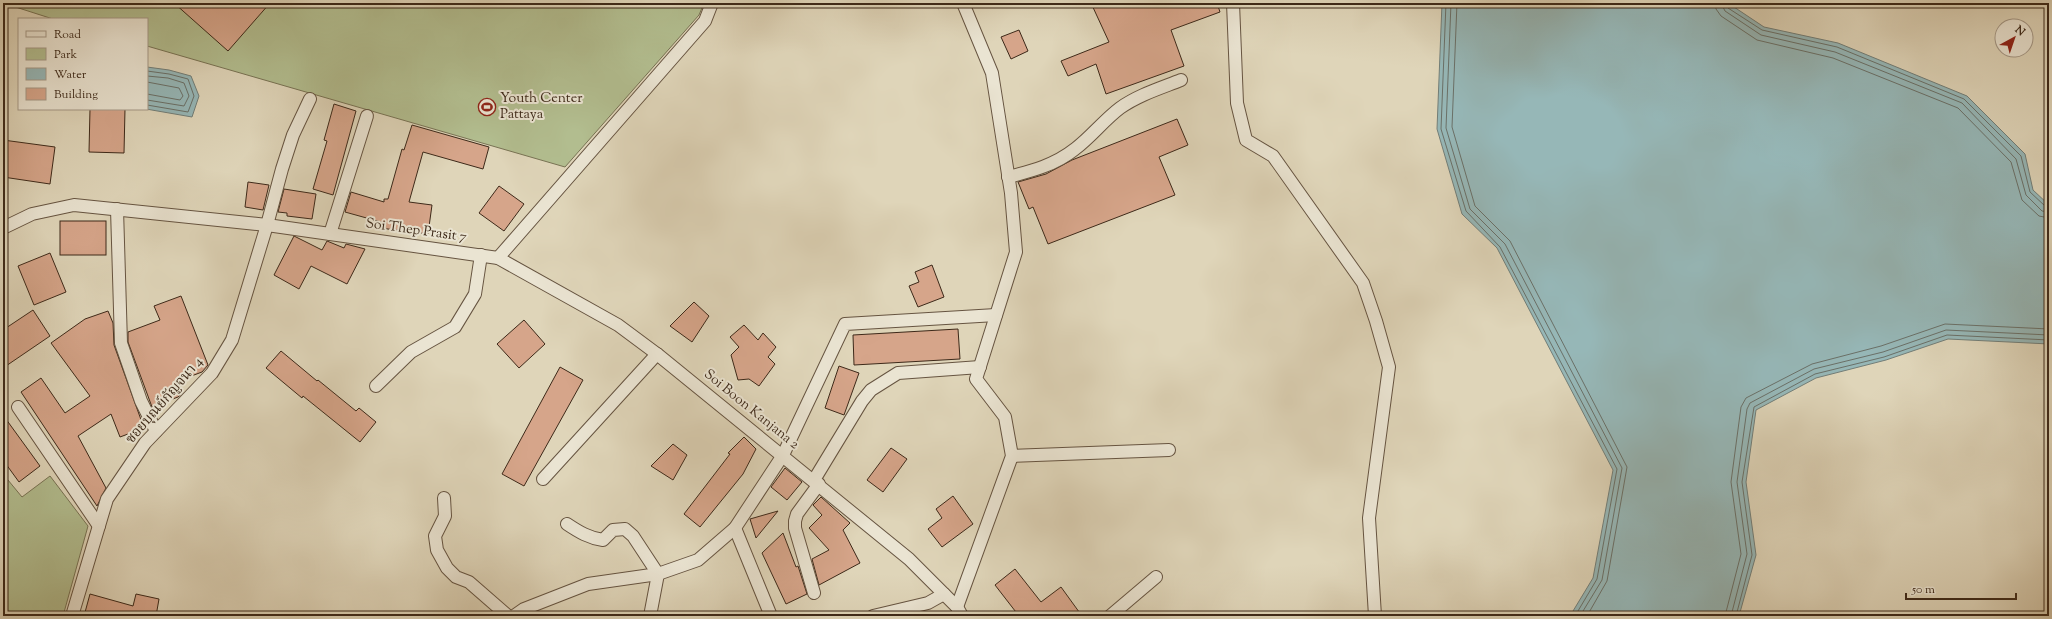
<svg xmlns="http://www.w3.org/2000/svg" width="2052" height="619" viewBox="0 0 2052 619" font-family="'Sorts Mill Goudy','Noto Serif Thai',serif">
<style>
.green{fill:#b2bd8f;stroke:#787354}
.water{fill:#96b7b7;stroke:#727e78}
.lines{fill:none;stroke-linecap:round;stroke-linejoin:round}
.shore{stroke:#6a7068;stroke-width:1}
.building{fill:#d6a58a;stroke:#3d2919}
.street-casing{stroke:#665441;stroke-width:14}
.street{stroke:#eae4d2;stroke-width:12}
.labels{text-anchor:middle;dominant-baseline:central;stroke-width:4;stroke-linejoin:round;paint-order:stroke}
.poi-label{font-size:14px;fill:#3d2919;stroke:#eae4d2;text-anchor:start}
.street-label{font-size:14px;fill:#3d2919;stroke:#eae4d2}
</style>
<rect width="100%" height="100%" fill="#dfd5b9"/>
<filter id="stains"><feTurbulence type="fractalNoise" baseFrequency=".005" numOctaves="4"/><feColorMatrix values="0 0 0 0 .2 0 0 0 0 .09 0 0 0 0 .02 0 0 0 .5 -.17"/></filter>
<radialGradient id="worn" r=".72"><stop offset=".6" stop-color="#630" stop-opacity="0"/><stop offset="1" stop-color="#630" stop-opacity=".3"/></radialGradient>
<!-- green -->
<g class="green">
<path d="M3 3H704L699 15 565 167 147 46V19H53Z"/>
<path d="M3 474 22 497 50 476 88 526 63 616H3Z"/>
</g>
<!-- water -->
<g class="water">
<path d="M1442 3H1728L1764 27 1838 43 1967 96 2025 154 2033 190 2049 205V344L1948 339 1886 360 1816 378 1756 410 1746 482 1756 555 1739 616H1570L1593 578 1613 470 1497 248 1462 214 1437 129Z"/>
<path d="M147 67 169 70 191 76 199 96 192 117 146 109Z"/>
</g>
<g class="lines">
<!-- shore -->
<g class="shore">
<path d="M1446 3 1441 129 1466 211 1500 247 1617 469 1597 579 1575 616"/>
<path d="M1451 3 1446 128 1470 209 1505 244 1622 468 1602 580 1580 616"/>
<path d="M1457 3 1452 127 1475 206 1510 241 1627 467 1607 581 1587 616"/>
<path d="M1715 3 1716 9 1721 16 1757 40 1833 58 1958 108 2011 162 2022 200 2039 216 2049 218"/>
<path d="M1721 3 1725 11 1761 35 1835 52 1962 103 2016 159 2026 195 2042 211 2049 212"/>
<path d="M1726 3 1728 8 1762 30 1837 47 1964 99 2021 156 2030 192 2045 206 2049 207"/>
<path d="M147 71 169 74 188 79 194 96 188 112 147 105"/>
<path d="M147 76 168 78 184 83 189 96 184 106 147 100"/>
<path d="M147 82 179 88 183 96 180 100 147 94"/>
<path d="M1725 616 1741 554 1731 482 1741 407 1746 398 1812 364 1881 346 1945 324 2049 329"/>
<path d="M1731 616 1747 554 1737 482 1747 409 1750 403 1814 369 1883 352 1946 330 2049 335"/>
<path d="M1736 616 1752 555 1742 482 1754 407 1815 374 1884 357 1947 335 2049 340"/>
</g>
</g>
<!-- building -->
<g class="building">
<path d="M174 3H270L228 51Z"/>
<path d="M1091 3H1217L1220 12 1171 30 1184 66 1106 94 1096 64 1068 76 1061 61 1109 42Z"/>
<path d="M1019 30 1028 51 1011 59 1001 37Z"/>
<path d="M334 104 356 111 333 195 313 189 327 141 324 140Z"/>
<path d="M90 109H125L124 153 89 152Z"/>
<path d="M1177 119 1188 145 1159 157 1175 195 1048 244 1033 207 1029 209 1018 182 1046 174 1072 160Z"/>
<path d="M412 125 489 147 483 169 423 152 409 202 432 205 428 234 380 228 381 222 345 212 351 192 384 202V199H388L402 149 404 150Z"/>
<path d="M3 140 55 147 50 184 3 177Z"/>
<path d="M248 182 269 185 263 210 245 207Z"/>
<path d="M499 186 524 204 504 231 479 213Z"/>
<path d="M284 189 316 194 312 219 287 216V213L278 212Z"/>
<rect x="60" y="221" width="46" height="34"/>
<path d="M294 236 322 250 327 241 344 248 346 244 365 249 347 284 311 266 299 289 274 275Z"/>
<path d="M50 253 66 292 34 305 18 266Z"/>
<path d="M932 265 944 297 918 307 909 286 919 282 915 272Z"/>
<path d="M181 296 208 365 202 372 178 381 183 393 178 397 152 407 128 342V332L160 320 154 306Z"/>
<path d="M694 302 709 316 692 342 670 326Z"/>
<path d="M33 310 50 336 3 368V330Z"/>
<path d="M108 311 113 323 114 345 144 428 120 437 111 414 78 436 106 488 97 506 21 392 41 378 65 413 90 396 51 343 85 319Z"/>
<path d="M524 320 545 344 519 368 497 344Z"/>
<path d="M744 325 758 340 763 333 776 347 768 357 775 364 759 386 749 379 738 380 731 355 739 347 730 337Z"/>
<path d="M958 329 960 359 854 365 853 335Z"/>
<path d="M281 351 317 381 318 380 356 411 359 408 376 422 360 442 303 396 302 398 266 368Z"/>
<path d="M839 366 859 373 844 415 825 408Z"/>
<path d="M560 367 583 380 524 486 502 474Z"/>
<path d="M3 415 40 466 19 482 3 460Z"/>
<path d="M744 437 756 449 743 474 700 527 684 514 730 454 728 453Z"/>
<path d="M673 444 687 455 673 480 651 466Z"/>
<path d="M891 448 907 459 883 492 867 480Z"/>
<path d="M785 468 802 482 787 500 771 487Z"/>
<path d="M953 496 973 524 942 547 928 529 942 518 936 509Z"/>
<path d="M821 497 850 523 843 530 860 563 819 585 812 559 829 550 809 528 822 515 813 505Z"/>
<path d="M778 511 756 538 750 519Z"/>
<path d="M783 533 796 567 798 566 807 594 786 604 762 553Z"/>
<path d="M1015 569 1041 602 1061 587 1082 616H1019L995 585Z"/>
<path d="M90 594 133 606 136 594 159 599 156 616H84Z"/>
</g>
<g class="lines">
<defs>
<g id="street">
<path d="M1233 3 1237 103 1246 140 1273 156 1363 283 1376 321 1389 367 1369 518 1375 616"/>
<path d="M1008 177C1032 171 1055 165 1075 149 1091 137 1104 120 1120 108 1138 95 1161 88 1181 80"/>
<path d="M117 209 121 343 141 401 156 431"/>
<path d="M3 228 32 214 74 205 267 225 498 258 618 325 657 354 909 559 957 607 962 616"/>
<path d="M330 234 367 116"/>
<path d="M498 258 705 21 712 3"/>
<path d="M376 386 411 352 455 327 475 294 481 255"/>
<path d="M18 407 99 526"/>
<path d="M1012 456 1169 450"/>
<path d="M543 479 657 354"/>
<path d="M814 480 862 401 871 390 898 373 980 367"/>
<path d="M444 498 445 516 435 536 437 550 447 568 456 577 469 582 508 616"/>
<path d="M567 524C579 532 589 538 603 540L613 530 625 529 633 536 658 574 650 616"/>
<path d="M735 528 771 616"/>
<path d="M814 593 795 528V521L797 514 819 484"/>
<path d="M957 607 1012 456 1005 417 976 379 1016 252 1011 193 992 73 963 3"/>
<path d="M72 616 107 499 145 443 212 373 232 340 267 225 282 169 293 135 310 99"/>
<path d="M514 616 524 609 588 584 658 574 698 560 735 528 783 455 845 324 996 315"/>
<path d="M873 616 928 603 944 594"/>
<path d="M1110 616 1156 577"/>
</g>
</defs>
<!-- street casing -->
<use href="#street" class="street-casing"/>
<!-- street -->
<use href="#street" class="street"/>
</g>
<!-- icons -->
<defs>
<symbol id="stadium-ring" viewBox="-11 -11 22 22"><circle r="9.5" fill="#eae4d2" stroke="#8f2418" stroke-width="1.5"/><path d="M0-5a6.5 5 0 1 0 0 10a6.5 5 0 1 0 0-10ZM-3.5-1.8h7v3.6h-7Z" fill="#8f2418"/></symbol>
</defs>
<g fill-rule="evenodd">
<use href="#stadium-ring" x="477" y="97" width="20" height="20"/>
</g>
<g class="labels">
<!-- poi labels -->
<g class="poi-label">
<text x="500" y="99">Youth Center<tspan x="500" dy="16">Pattaya</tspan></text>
</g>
<!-- street labels -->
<g class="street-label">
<text transform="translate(416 231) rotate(8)">Soi Thep Prasit 7</text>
<text transform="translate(165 401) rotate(-49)">ซอยบุณย์กัญจนา 4</text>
<text transform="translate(751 410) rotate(39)">Soi Boon Kanjana 2</text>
</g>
</g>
<!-- margin -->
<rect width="2052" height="619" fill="none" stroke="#dfd5b9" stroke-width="16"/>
<rect x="4" y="4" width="2044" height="611" fill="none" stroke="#3d2919" stroke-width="2"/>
<rect x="8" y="8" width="2036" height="603" fill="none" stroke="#3d2919"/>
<!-- legend -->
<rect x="18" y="18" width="130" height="92" fill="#eae4d2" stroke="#a59988"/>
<rect x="26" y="31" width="20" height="6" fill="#eae4d2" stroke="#a59988"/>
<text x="54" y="38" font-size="12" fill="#3d2919">Road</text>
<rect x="26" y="48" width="20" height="12" fill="#b2bd8f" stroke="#a59988"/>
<text x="54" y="58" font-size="12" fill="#3d2919">Park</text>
<rect x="26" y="68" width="20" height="12" fill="#96b7b7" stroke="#a59988"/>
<text x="54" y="78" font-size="12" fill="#3d2919">Water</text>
<rect x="26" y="88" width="20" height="12" fill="#d6a58a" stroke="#a59988"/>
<text x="54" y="98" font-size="12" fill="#3d2919">Building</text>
<!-- north arrow -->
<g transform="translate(2014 38) rotate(40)"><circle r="19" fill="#eae4d2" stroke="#a59988"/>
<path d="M0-3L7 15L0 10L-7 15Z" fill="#8f2418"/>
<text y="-6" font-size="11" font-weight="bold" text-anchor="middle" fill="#3d2919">N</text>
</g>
<!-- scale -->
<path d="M1906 593v6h110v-6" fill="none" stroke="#3d2919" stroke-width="2"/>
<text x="1912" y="593" font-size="12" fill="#3d2919" stroke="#eae4d2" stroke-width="3" paint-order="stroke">50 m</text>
<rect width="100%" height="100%" filter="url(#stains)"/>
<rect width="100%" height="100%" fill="url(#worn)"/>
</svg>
